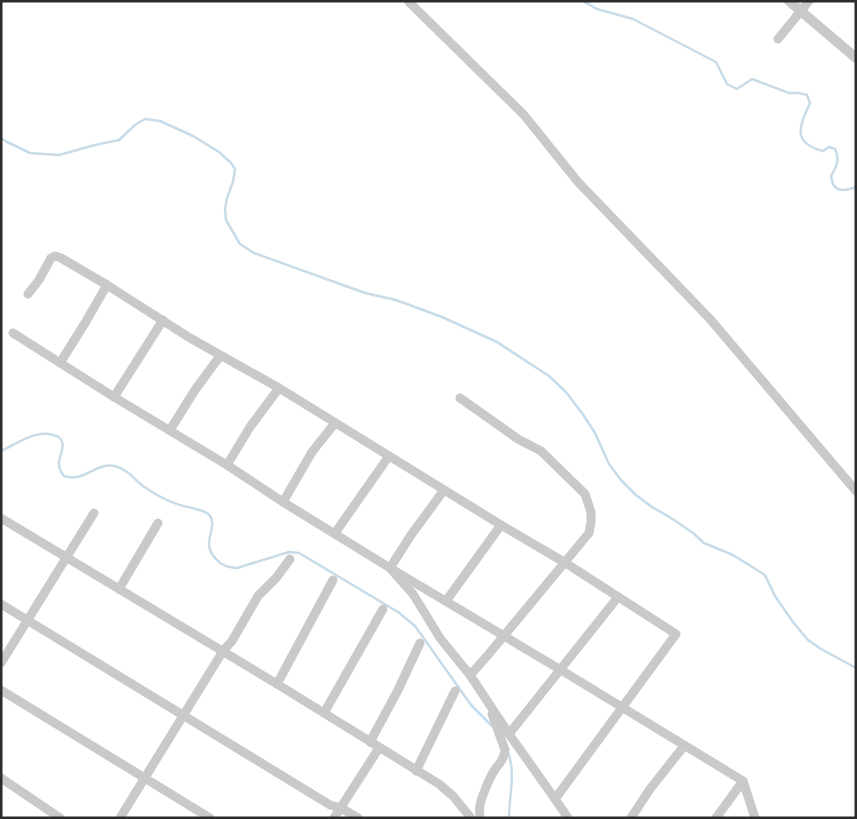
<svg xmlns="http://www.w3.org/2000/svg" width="857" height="819" viewBox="0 0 857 819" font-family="'Golos Text',sans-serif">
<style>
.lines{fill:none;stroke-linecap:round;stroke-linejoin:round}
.stream{stroke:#c7dbe8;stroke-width:2.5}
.minor{stroke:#c9c9c9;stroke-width:9}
.tertiary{stroke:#c9c9c9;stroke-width:10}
</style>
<rect width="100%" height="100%" fill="#fff"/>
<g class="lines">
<!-- stream -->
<g class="stream">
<path d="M583 1 597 9 633 19 716 62 727 84 737 89 752 79 789 93H799L807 95 810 103C799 127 792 143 823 151L829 147 835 149C840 159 837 166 831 176 833 192 842 192 856 187"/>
<path d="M1 138 7 142 30 153 59 155 95 145 119 140 135 125 145 119 160 121 193 136 219 152 231 163 235 169 233 182 227 198 225 209 226 220 240 244 254 253 365 293 396 300 442 317 497 342 549 376 566 392 584 416 595 433 609 464 621 480 636 495 652 507 671 518 693 533 704 543 733 555 765 575 775 596 793 622 808 640 821 649 856 668"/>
<path d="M1 451C17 444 36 429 53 435 57 436 61 437 62 442 65 449 58 457 59 465 59 469 62 473 64 476 84 483 95 462 115 466 127 469 134 479 143 486 149 490 156 495 163 498 172 503 182 506 192 508 197 510 202 510 207 513 218 521 208 535 209 546 210 551 213 556 216 559 222 566 228 567 237 568L289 552 299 553 398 612 415 626 471 705 492 726"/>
<path d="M508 752C516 775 509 795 509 818"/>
</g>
<!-- minor -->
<g class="minor">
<path d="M409 2 524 115 578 182 710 319 856 491"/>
<path d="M778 39 809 1"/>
<path d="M28 294 39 280 51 258 55 256 61 258 107 285 190 338 279 388 501 525 564 562 676 634 555 799 568 818"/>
<path d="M13 333 114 397 227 465 283 502 390 568 561 670 743 781 755 818"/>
<path d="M60 363 85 323 107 285"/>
<path d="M114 397 163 320"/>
<path d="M460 398 518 439 541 451 585 494 591 512V522L589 533 488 655 470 675"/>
<path d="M170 430 195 390 220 356"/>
<path d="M227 465 250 427 279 388"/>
<path d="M444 490 411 535 390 568 413 594 440 638 470 675 509 734 555 799"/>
<path d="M283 502 312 452 335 423"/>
<path d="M1 518 277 684 439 784 453 796 471 818"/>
<path d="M335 533 389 456"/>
<path d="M119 589 158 523"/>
<path d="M446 601 501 525"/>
<path d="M1 604 330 805 341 808 358 818"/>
<path d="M1 663 94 513"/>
<path d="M277 684 333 580"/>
<path d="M1 690 210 818"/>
<path d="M324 713 383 609"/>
<path d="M509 734 618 597"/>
<path d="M370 742 398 690 420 643"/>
<path d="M416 771 455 691"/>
<path d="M1 778 60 818"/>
<path d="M120 818 223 651 232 641 258 596 276 578 290 559"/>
<path d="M334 818 379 748"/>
<path d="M480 818C480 814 479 809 480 805 482 796 490 776 496 768 501 762 504 758 505 750L492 714"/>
<path d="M631 818 650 789 684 746"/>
<path d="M716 818 743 781"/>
</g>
<!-- tertiary -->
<path class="tertiary" d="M789 1 856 58"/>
</g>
<!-- border -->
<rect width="857" height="819" fill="none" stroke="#2c2c2c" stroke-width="5"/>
</svg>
